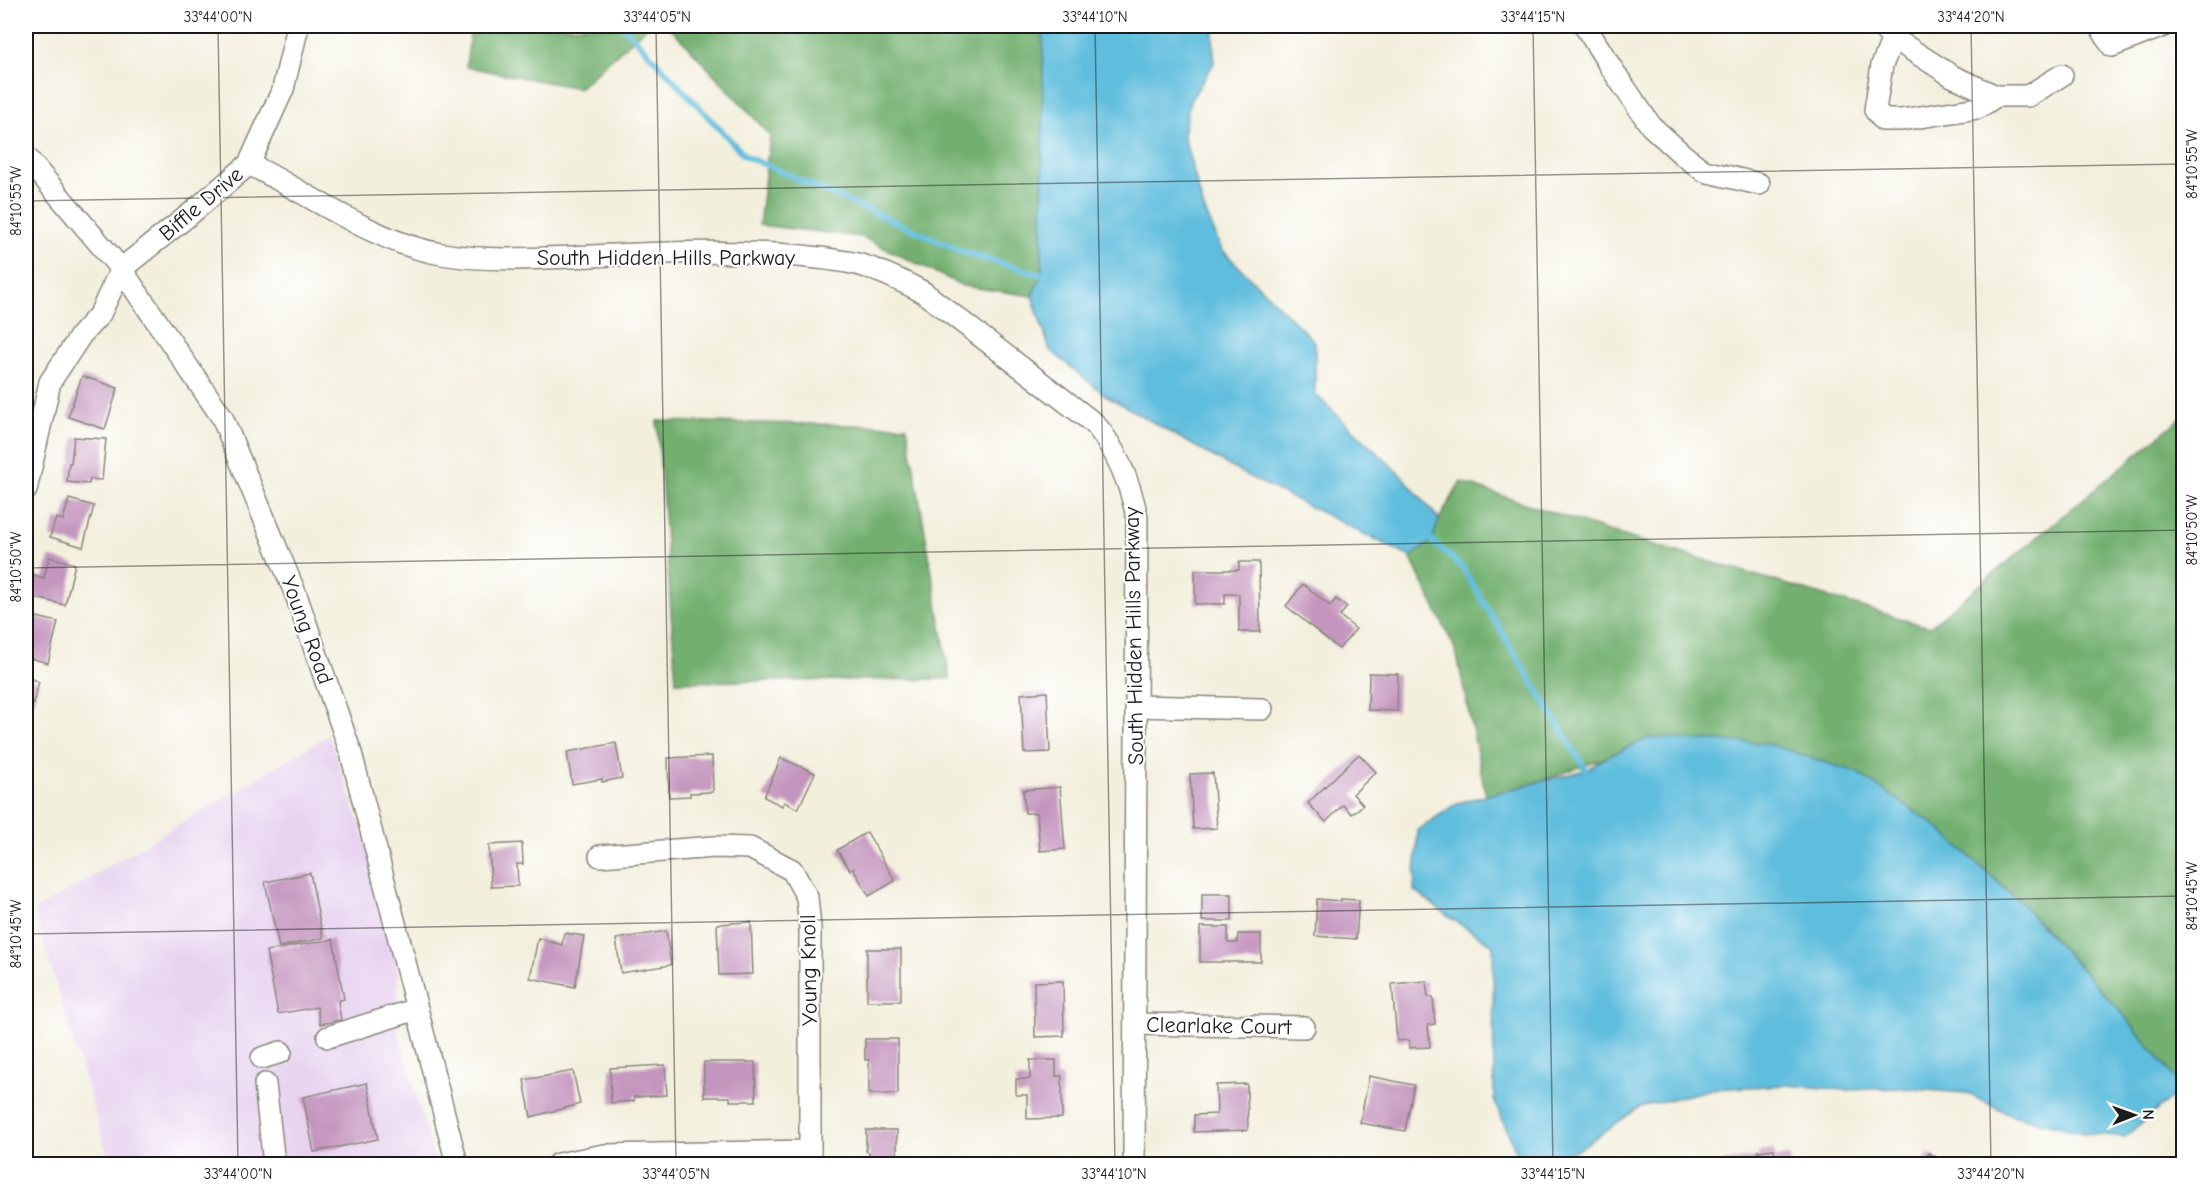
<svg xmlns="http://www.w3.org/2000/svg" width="2209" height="1190" viewBox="0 0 2209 1190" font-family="'Comic Neue',sans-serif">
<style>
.built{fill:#e7d2ef}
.forest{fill:#73b06f;stroke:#486646;stroke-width:1.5}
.water{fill:#5fbddd;stroke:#3e6c7c;stroke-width:1.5}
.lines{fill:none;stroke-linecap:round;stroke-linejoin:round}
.stream{stroke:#5fbddd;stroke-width:6}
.building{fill:#c495be}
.minor-casing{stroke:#88867c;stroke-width:24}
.minor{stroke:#fff;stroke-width:21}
.ticks{fill:none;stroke:#1c1c1c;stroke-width:1.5;stroke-opacity:0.45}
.labels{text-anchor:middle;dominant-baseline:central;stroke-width:4.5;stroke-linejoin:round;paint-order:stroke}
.street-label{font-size:22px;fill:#1c1c1c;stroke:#fff}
.neatline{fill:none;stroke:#1c1c1c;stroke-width:2}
.ticks-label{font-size:15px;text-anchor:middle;fill:#1c1c1c}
</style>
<rect width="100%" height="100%" fill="#fff"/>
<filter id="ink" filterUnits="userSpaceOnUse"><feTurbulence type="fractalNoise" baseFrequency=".0167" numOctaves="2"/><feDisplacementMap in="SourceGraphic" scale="12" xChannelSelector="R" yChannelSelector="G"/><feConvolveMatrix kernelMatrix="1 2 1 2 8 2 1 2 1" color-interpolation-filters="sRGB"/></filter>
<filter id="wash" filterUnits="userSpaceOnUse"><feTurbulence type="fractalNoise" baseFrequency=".008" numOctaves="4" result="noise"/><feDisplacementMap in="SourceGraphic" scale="24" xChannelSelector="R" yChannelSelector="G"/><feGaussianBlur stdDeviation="1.35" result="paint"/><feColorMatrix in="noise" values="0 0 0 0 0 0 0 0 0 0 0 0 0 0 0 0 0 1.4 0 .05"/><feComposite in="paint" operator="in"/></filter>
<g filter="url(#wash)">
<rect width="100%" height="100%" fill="#f3efdd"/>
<!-- built -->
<path class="built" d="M329 735 398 937V1033L436 1164H110L34 911Z"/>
<!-- forest -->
<g class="forest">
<path d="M471 26H648L579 88 466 67Z"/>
<path d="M669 26H1043L1042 275 1032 296 963 286 862 237 759 225 770 135Z"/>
<path d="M2183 416V1088L2127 1019 2020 902 1935 825 1856 772 1649 738 1605 758 1529 785 1486 796 1456 651 1410 557 1439 519 1461 482 1614 533 1929 627Z"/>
<path d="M657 421 907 426 950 679 676 682Z"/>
</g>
<!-- water -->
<g class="water">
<path d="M1043 26H1213L1214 63 1190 101 1183 134 1203 206 1222 250 1315 342V394L1402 476 1439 519 1432 541 1410 557 1238 471 1105 395 1050 350 1032 296 1042 275Z"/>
<path d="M1649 738 1765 743 1856 772 1935 825 2020 902 2127 1019 2183 1088 2125 1137 2084 1133 2012 1115 1966 1093 1900 1088 1846 1090 1787 1085 1712 1089 1640 1107 1576 1151 1519 1158 1494 1100 1493 945 1450 918 1414 890 1418 830 1457 803 1586 770 1605 758Z"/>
</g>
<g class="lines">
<!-- stream -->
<g class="stream">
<path d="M623 26 745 156 966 253 1042 275"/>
<path d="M1432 541 1462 567 1586 770"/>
</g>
</g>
<g id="blocks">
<!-- building -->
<g class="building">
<path d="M82 376 118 388 105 429 68 417Z"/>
<path d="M74 437 106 439 102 480 90 479 89 484 67 482 69 463H71Z"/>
<path d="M69 499 94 506 83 547 50 537 56 518 63 520Z"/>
<path d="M49 557 75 564 65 605 28 596 34 575 44 578Z"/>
<path d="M1239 562H1259L1260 632H1239V594H1225V604H1195V570H1239Z"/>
<path d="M1303 584 1330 606 1336 599 1347 607 1340 616 1356 629 1339 649 1286 606Z"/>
<path d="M33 616 58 622 48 663 26 657V636L27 637Z"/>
<path d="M1369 673 1398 674 1397 711 1368 710Z"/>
<path d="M26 677 39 682 30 715 26 713Z"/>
<path d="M1047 692 1050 752 1024 753 1021 694Z"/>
<path d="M616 743 622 778 602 782V779L572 784 567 752Z"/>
<path d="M1359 754 1376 772 1353 794 1363 805 1352 814 1343 805 1326 822 1308 803Z"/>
<path d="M712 756 713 792 690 793V796L669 797 668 758Z"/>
<path d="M781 758 815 773 798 809 784 802 782 806 764 797Z"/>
<path d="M1213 773 1217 828 1193 829 1190 774Z"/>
<path d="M1060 787 1065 849 1040 851 1037 813H1025L1023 790Z"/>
<path d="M867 832 895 881 869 896 853 868 850 870 837 850Z"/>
<path d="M522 843 523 864H517L518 886 491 887 489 845Z"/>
<path d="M310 873 323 938 279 947 265 882Z"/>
<rect x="1202" y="894" width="30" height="27"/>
<path d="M1317 899 1341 901V899L1359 900 1356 939 1315 936Z"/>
<path d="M751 922 753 974 719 975 717 924Z"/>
<path d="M1200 927H1228V943H1237L1238 934H1261V962H1200Z"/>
<path d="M666 931 671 965 621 973 616 939Z"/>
<path d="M564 933 584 936 575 987 530 978 538 938 562 945Z"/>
<path d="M333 939 344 999 338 1001 341 1020 320 1024 317 1007 278 1014 266 951Z"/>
<rect x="867" y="949" width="34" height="52"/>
<path d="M1063 981 1064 1036 1035 1037 1034 982Z"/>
<path d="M1426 981 1428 997H1433L1435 1024 1428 1025 1430 1047 1409 1048V1040L1397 1041 1392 984Z"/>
<path d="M865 1039H898V1094H869V1060H865Z"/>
<path d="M1030 1060H1056V1076H1062V1118L1027 1119V1095H1016V1079H1030Z"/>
<path d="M704 1062H755L756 1101H730V1097H704Z"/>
<path d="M665 1065 667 1095 634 1097V1101L611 1103 610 1068Z"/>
<path d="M573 1071 580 1104 531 1117 524 1080Z"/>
<path d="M1369 1076 1414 1085 1405 1131 1360 1123Z"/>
<path d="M367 1083 378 1139 314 1152 303 1097Z"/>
<path d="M1247 1084 1248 1130 1194 1132V1115L1217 1114 1216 1085Z"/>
<path d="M866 1130H897V1164H869V1152L866 1151Z"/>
<path d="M1774 1149 1775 1157 1790 1156 1791 1164H1723L1722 1162 1759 1157 1758 1151Z"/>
<path d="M1929 1153 1946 1164H1922Z"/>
</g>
</g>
</g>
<g filter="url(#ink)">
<use href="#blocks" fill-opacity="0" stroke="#88867c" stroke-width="1.5"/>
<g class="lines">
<defs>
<g id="minor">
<path d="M1585 26 1612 69 1651 126 1683 155 1704 171 1759 184"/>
<path d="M1880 26 1893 38 1952 76 1996 96H2028L2062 75"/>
<path d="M2100 26 2112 46 2163 26"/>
<path d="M1893 38 1882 65 1875 110 1883 120H1901L1978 108 1996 96"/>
<path d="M26 157 121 269 222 417 296 595 351 753 457 1164"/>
<path d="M249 164C308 193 377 244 442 254 484 261 527 259 569 257 658 253 760 247 847 262 869 265 902 281 923 292L1095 424C1117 451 1130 483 1137 517L1134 1164"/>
<path d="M26 490 50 382 81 335 100 314 121 269 189 215 249 164 283 89 298 26"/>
<path d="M1136 706 1262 709"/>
<path d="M600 856 714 847 750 848 792 870 807 897 810 928V1164"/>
<path d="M1135 1024 1304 1027"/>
<path d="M328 1037 417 1009"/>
<path d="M262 1058 281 1052"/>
<path d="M265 1084 274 1164"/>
<path d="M558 1164 604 1155 810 1151"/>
</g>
</defs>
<!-- minor casing -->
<use href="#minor" class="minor-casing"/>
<!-- minor -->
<use href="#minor" class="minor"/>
</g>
</g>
<!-- ticks -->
<path class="ticks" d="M218 26 238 1164M656 26 676 1164M1095 26 1115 1164M1533 26 1553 1164M1971 26 1991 1164M26 201 2184 164M26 568 2184 530M26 934 2184 896"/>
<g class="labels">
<!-- street labels -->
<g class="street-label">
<text transform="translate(201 204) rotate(-40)">Biffle Drive</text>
<text x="666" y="258">South Hidden Hills Parkway</text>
<text transform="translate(307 630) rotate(70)">Young Road</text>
<text transform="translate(1134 636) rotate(-91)">South Hidden Hills Parkway</text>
<text transform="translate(809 970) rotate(-91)">Young Knoll</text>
<text transform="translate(1219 1026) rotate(1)">Clearlake Court</text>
</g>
</g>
<!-- margin -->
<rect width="2209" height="1190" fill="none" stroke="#fff" stroke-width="66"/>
<!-- north arrow -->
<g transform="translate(2134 1115) rotate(89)" stroke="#ffffff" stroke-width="4.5" paint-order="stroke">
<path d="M0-4.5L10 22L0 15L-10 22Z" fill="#1c1c1c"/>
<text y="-9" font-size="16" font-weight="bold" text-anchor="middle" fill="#1c1c1c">N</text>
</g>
<rect x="33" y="33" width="2143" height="1124" class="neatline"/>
<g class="ticks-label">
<text x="218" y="22">33°44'00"N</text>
<text x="657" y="22">33°44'05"N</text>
<text x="1095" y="22">33°44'10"N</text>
<text x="1533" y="22">33°44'15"N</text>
<text x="1971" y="22">33°44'20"N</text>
<text transform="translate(2192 164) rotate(-90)" y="5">84°10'55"W</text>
<text transform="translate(16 201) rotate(-90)" y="5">84°10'55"W</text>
<text transform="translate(2192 530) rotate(-90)" y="5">84°10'50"W</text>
<text transform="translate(16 567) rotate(-90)" y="5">84°10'50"W</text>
<text transform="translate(2192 896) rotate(-90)" y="5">84°10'45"W</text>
<text transform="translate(16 934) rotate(-90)" y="5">84°10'45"W</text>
<text x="238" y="1179">33°44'00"N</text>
<text x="676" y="1179">33°44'05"N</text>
<text x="1114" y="1179">33°44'10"N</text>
<text x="1553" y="1179">33°44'15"N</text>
<text x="1991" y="1179">33°44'20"N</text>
</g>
</svg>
